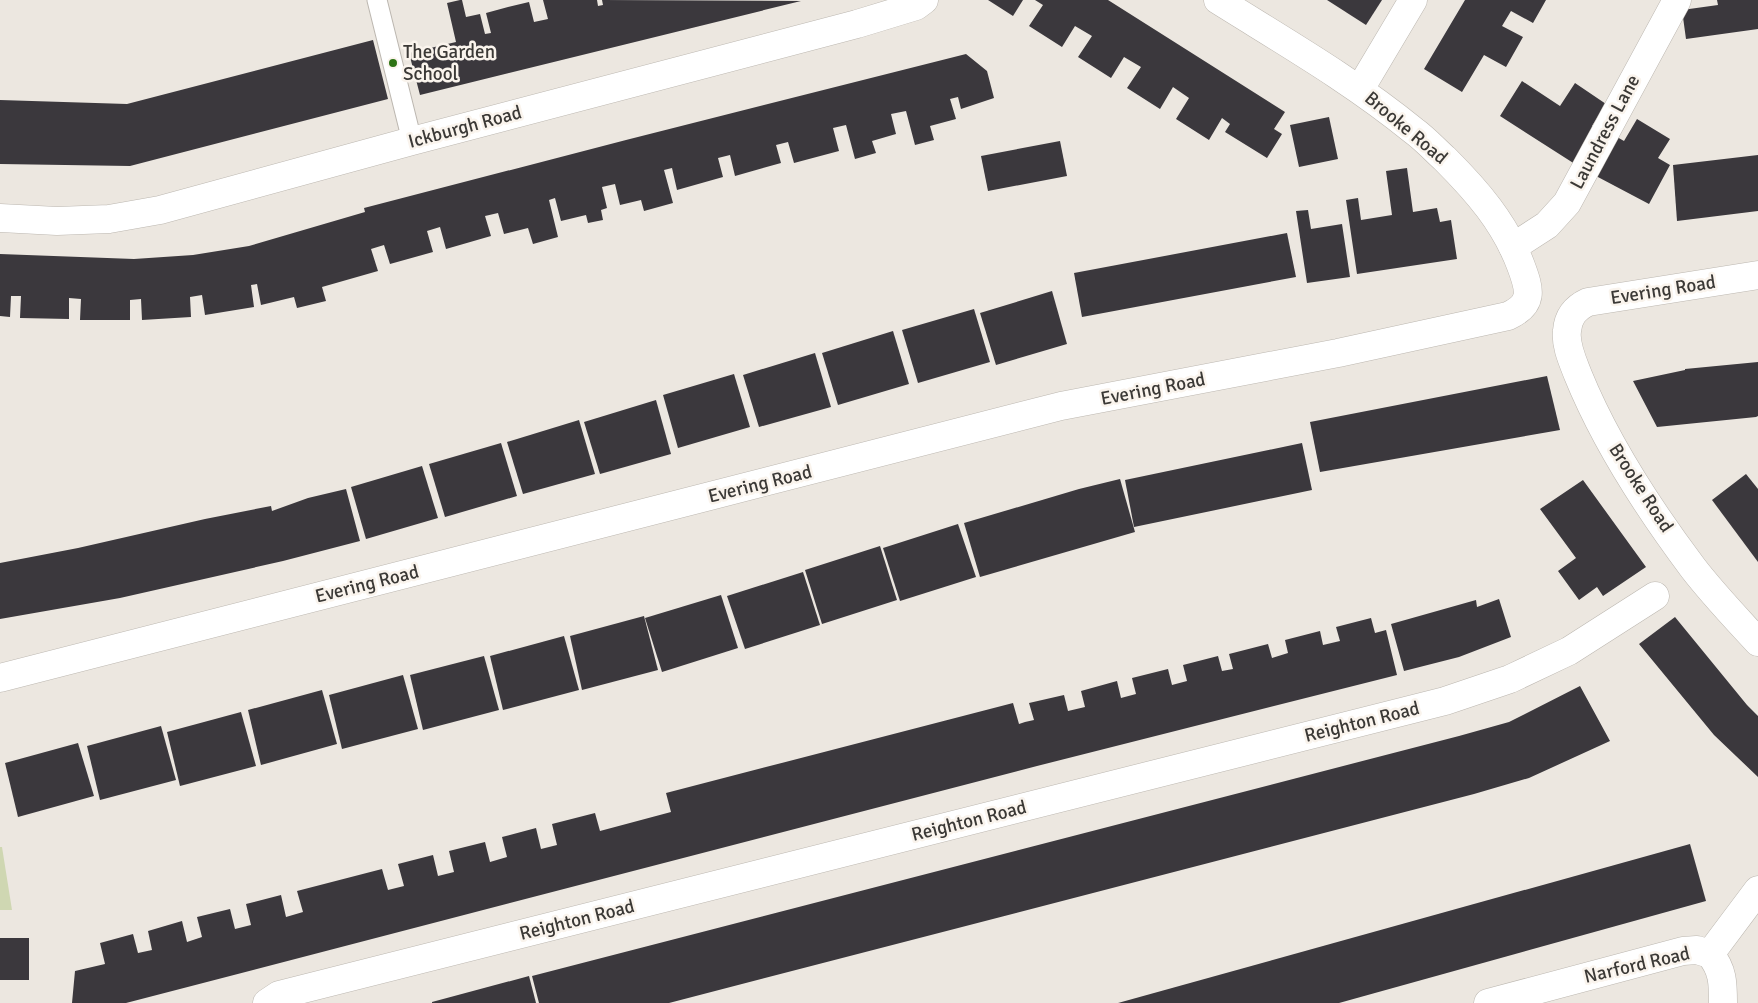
<svg xmlns="http://www.w3.org/2000/svg" width="1758" height="1003" viewBox="0 0 1758 1003" font-family="Signika,sans-serif">
<style>
.green{fill:#cfd7b2}
.building{fill:#3b383d}
.lines{fill:none;stroke-linecap:round;stroke-linejoin:round}
.lane-casing{stroke:#bcb7b0;stroke-width:21}
.street-casing{stroke:#bcb7b0;stroke-width:29}
.lane{stroke:#fff;stroke-width:19}
.street{stroke:#fff;stroke-width:28}
.poi-dot{fill:#2d7314;stroke:#faf4ed;stroke-width:2}
.labels{text-anchor:middle;dominant-baseline:central;stroke-width:5;stroke-linejoin:round;paint-order:stroke}
.poi-label{font-size:19px;fill:#3b3936;stroke:#faf4ed;text-anchor:start}
.street-label{font-size:19px;fill:#3b3936;stroke:#faf4ed}
</style>
<rect width="100%" height="100%" fill="#ece7e0"/>
<!-- green -->
<path class="green" d="M0 847H2L12 910H0Z"/>
<!-- building -->
<g class="building">
<path d="M460 0H462L466 17 480 14 485 34 491 33 486 13 508 7 529 2 534 22 548 19 543 0H597L598 6 603 5 602 0 801 1 420 95 409 53 456 42 447 3Z"/>
<path d="M988 0H1023L1013 16Z"/>
<path d="M1035 0H1108L1285 112 1274 129 1282 134 1267 158 1225 132 1230 124 1222 118 1209 140 1176 119 1189 98 1173 87 1160 109 1127 88 1141 67 1124 57 1111 78 1078 57 1092 36 1075 26 1062 47 1029 26 1043 5Z"/>
<path d="M1327 0H1382L1366 25Z"/>
<path d="M1465 0H1546L1533 23 1511 11 1502 26 1523 37 1506 67 1484 55 1462 92 1424 69Z"/>
<path d="M1717 0H1758V29L1686 39 1682 10 1718 5Z"/>
<path d="M373 40 388 99 130 166 0 164V100L127 104Z"/>
<path d="M966 54 987 71 994 98 961 109 958 97 950 99 956 119 930 126 934 140 915 145 906 111 891 114 896 134 872 141 876 153 855 159 846 125 833 128 839 151 794 163 788 142 776 145 781 163 735 176 730 155 718 158 723 177 677 190 672 168 664 170 673 203 644 211 641 200 620 205 615 184 602 187 607 208 601 210 603 220 588 223 586 215 561 221 555 198 549 200 558 237 533 244 528 228 504 234 498 213 485 216 491 236 446 249 440 227 427 231 433 252 390 264 384 245 371 249 378 271 322 287 326 301 297 308 294 297 261 305 257 284 251 285 254 307 205 315 202 295 190 297 191 317 142 320 141 299 130 300V320H80L81 299 69 298V319L20 318 21 296H11L10 317 0 316V254L134 259 193 255 249 246 365 212 364 208 626 140Z"/>
<path d="M1522 81 1560 106 1575 83 1606 104 1592 126 1601 131 1578 166 1500 116Z"/>
<path d="M1329 117 1338 159 1299 167 1290 125Z"/>
<path d="M1637 119 1670 139 1658 158 1670 165 1649 204 1596 176 1617 137 1624 141Z"/>
<path d="M1060 141 1067 176 988 191 981 156Z"/>
<path d="M1758 155V211L1677 221 1673 165Z"/>
<path d="M1407 168 1413 212 1437 208 1440 222 1451 220 1457 259 1357 274 1346 200 1358 198 1361 220 1392 215 1386 171Z"/>
<path d="M1308 210 1311 229 1342 224 1350 277 1307 283 1296 211Z"/>
<path d="M1287 233 1296 277 1082 317 1074 273Z"/>
<path d="M1052 291 1067 344 996 365 980 313Z"/>
<path d="M974 309 990 362 918 383 902 330Z"/>
<path d="M893 331 909 384 838 405 822 353Z"/>
<path d="M815 353 831 407 759 427 743 375Z"/>
<path d="M1758 362V416L1756 417 1657 427 1633 381 1685 370V369Z"/>
<path d="M734 374 750 427 678 448 663 395Z"/>
<path d="M1547 376 1560 430 1320 472 1310 422Z"/>
<path d="M656 400 671 454 600 474 584 422Z"/>
<path d="M579 420 595 474 523 494 507 442Z"/>
<path d="M501 443 517 496 445 517 429 464Z"/>
<path d="M1302 443 1312 490 1134 527 1125 480Z"/>
<path d="M422 466 438 518 366 539 351 487Z"/>
<path d="M1746 474 1758 489V562L1712 500Z"/>
<path d="M1120 479 1135 532 980 577 964 523 1079 489Z"/>
<path d="M1583 480 1646 567 1603 596 1597 587 1579 600 1558 571 1576 558 1540 509Z"/>
<path d="M346 489 360 541 283 561 120 598 0 619V563L78 548 205 519 271 506 272 511 308 498Z"/>
<path d="M958 524 976 577 900 601 883 548Z"/>
<path d="M880 546 897 600 822 624 805 570Z"/>
<path d="M803 572 820 625 745 649 727 596Z"/>
<path d="M721 595 738 648 662 672 645 618Z"/>
<path d="M1499 599 1511 637 1459 657 1404 671 1391 624 1476 600 1477 607Z"/>
<path d="M644 616 658 670 582 690 570 636Z"/>
<path d="M1675 617 1747 705 1758 716V777L1714 735 1639 644Z"/>
<path d="M1371 618 1375 633 1386 630 1397 675 1037 766 126 1003H72L75 971 105 964 100 943 133 934 138 953 152 950 148 931 182 921 187 942 202 937 197 917 230 909 235 929 251 925 246 904 281 895 286 917 303 912 297 891 382 869 388 890 404 886 398 864 433 855 438 876 454 872 449 851 485 842 490 862 507 857 502 837 536 828 541 849 557 845 552 824 595 813 600 831 671 812 666 793 1013 703 1019 724 1025 722 1034 720 1029 703 1064 695 1068 711 1085 707 1081 691 1117 681 1121 698 1136 694 1132 678 1168 669 1172 685 1187 681 1183 665 1218 656 1222 671 1233 669 1229 654 1268 644 1272 658 1288 653 1285 640 1320 631 1323 645 1340 641 1336 627Z"/>
<path d="M564 636 579 690 503 710 490 656Z"/>
<path d="M484 656 499 710 423 730 410 675Z"/>
<path d="M403 675 418 729 342 749 329 695Z"/>
<path d="M1580 686 1610 741 1529 778 1474 794 669 1003H539L532 976 1459 736 1509 722Z"/>
<path d="M322 690 337 744 261 765 248 710Z"/>
<path d="M241 712 256 766 180 786 167 732Z"/>
<path d="M161 726 176 780 100 800 87 746Z"/>
<path d="M78 743 94 796 18 817 5 763Z"/>
<path d="M1690 844 1706 901 1339 1003H1118Z"/>
<rect x="0" y="938" width="29" height="42"/>
<path d="M529 976 536 1003H432V1002Z"/>
</g>
<g class="lines">
<defs>
<path id="lane" d="M377 0 412 141"/>
<g id="street">
<path d="M1360 89 1413 0"/>
<path d="M0 218 57 221 109 219 160 210 412 141 857 24 916 6 924 0"/>
<path d="M1513 247 1547 225 1567 203 1677 0"/>
<path d="M1758 275 1588 302C1575 308 1568 317 1567 331 1565 345 1573 362 1578 375 1606 444 1648 508 1693 568 1713 594 1736 618 1758 642"/>
<path d="M0 678 1061 406 1338 353 1508 316C1534 304 1530 290 1521 266 1505 223 1477 191 1445 159 1435 150 1425 139 1414 131 1353 81 1285 42 1218 0"/>
<path d="M1710 954 1758 890"/>
<path d="M1710 954C1723 970 1723 983 1723 1003"/>
<path d="M267 1003 279 995 1445 701 1510 679 1569 651 1655 596"/>
<path d="M1488 1003 1683 951 1697 950 1710 954"/>
</g>
</defs>
<!-- lane casing -->
<use href="#lane" class="lane-casing"/>
<!-- street casing -->
<use href="#street" class="street-casing"/>
<!-- lane -->
<use href="#lane" class="lane"/>
<!-- street -->
<use href="#street" class="street"/>
</g>
<!-- markers -->
<circle class="poi-dot" cx="393" cy="63" r="5"/>
<g class="labels">
<!-- poi labels -->
<g class="poi-label">
<text x="403" y="52">The Garden<tspan x="403" dy="22">School</tspan></text>
</g>
<!-- street labels -->
<g class="street-label">
<text transform="translate(465 127) rotate(-15)">Ickburgh Road</text>
<text transform="translate(1406 128) rotate(40)">Brooke Road</text>
<text transform="translate(1605 132) rotate(-62)">Laundress Lane</text>
<text transform="translate(1663 290) rotate(-9)">Evering Road</text>
<text transform="translate(1153 389) rotate(-11)">Evering Road</text>
<text transform="translate(760 484) rotate(-14)">Evering Road</text>
<text transform="translate(1641 488) rotate(57)">Brooke Road</text>
<text transform="translate(367 584) rotate(-14)">Evering Road</text>
<text transform="translate(1362 722) rotate(-14)">Reighton Road</text>
<text transform="translate(969 821) rotate(-14)">Reighton Road</text>
<text transform="translate(577 920) rotate(-14)">Reighton Road</text>
<text transform="translate(1637 965) rotate(-13)">Narford Road</text>
</g>
</g>
</svg>
